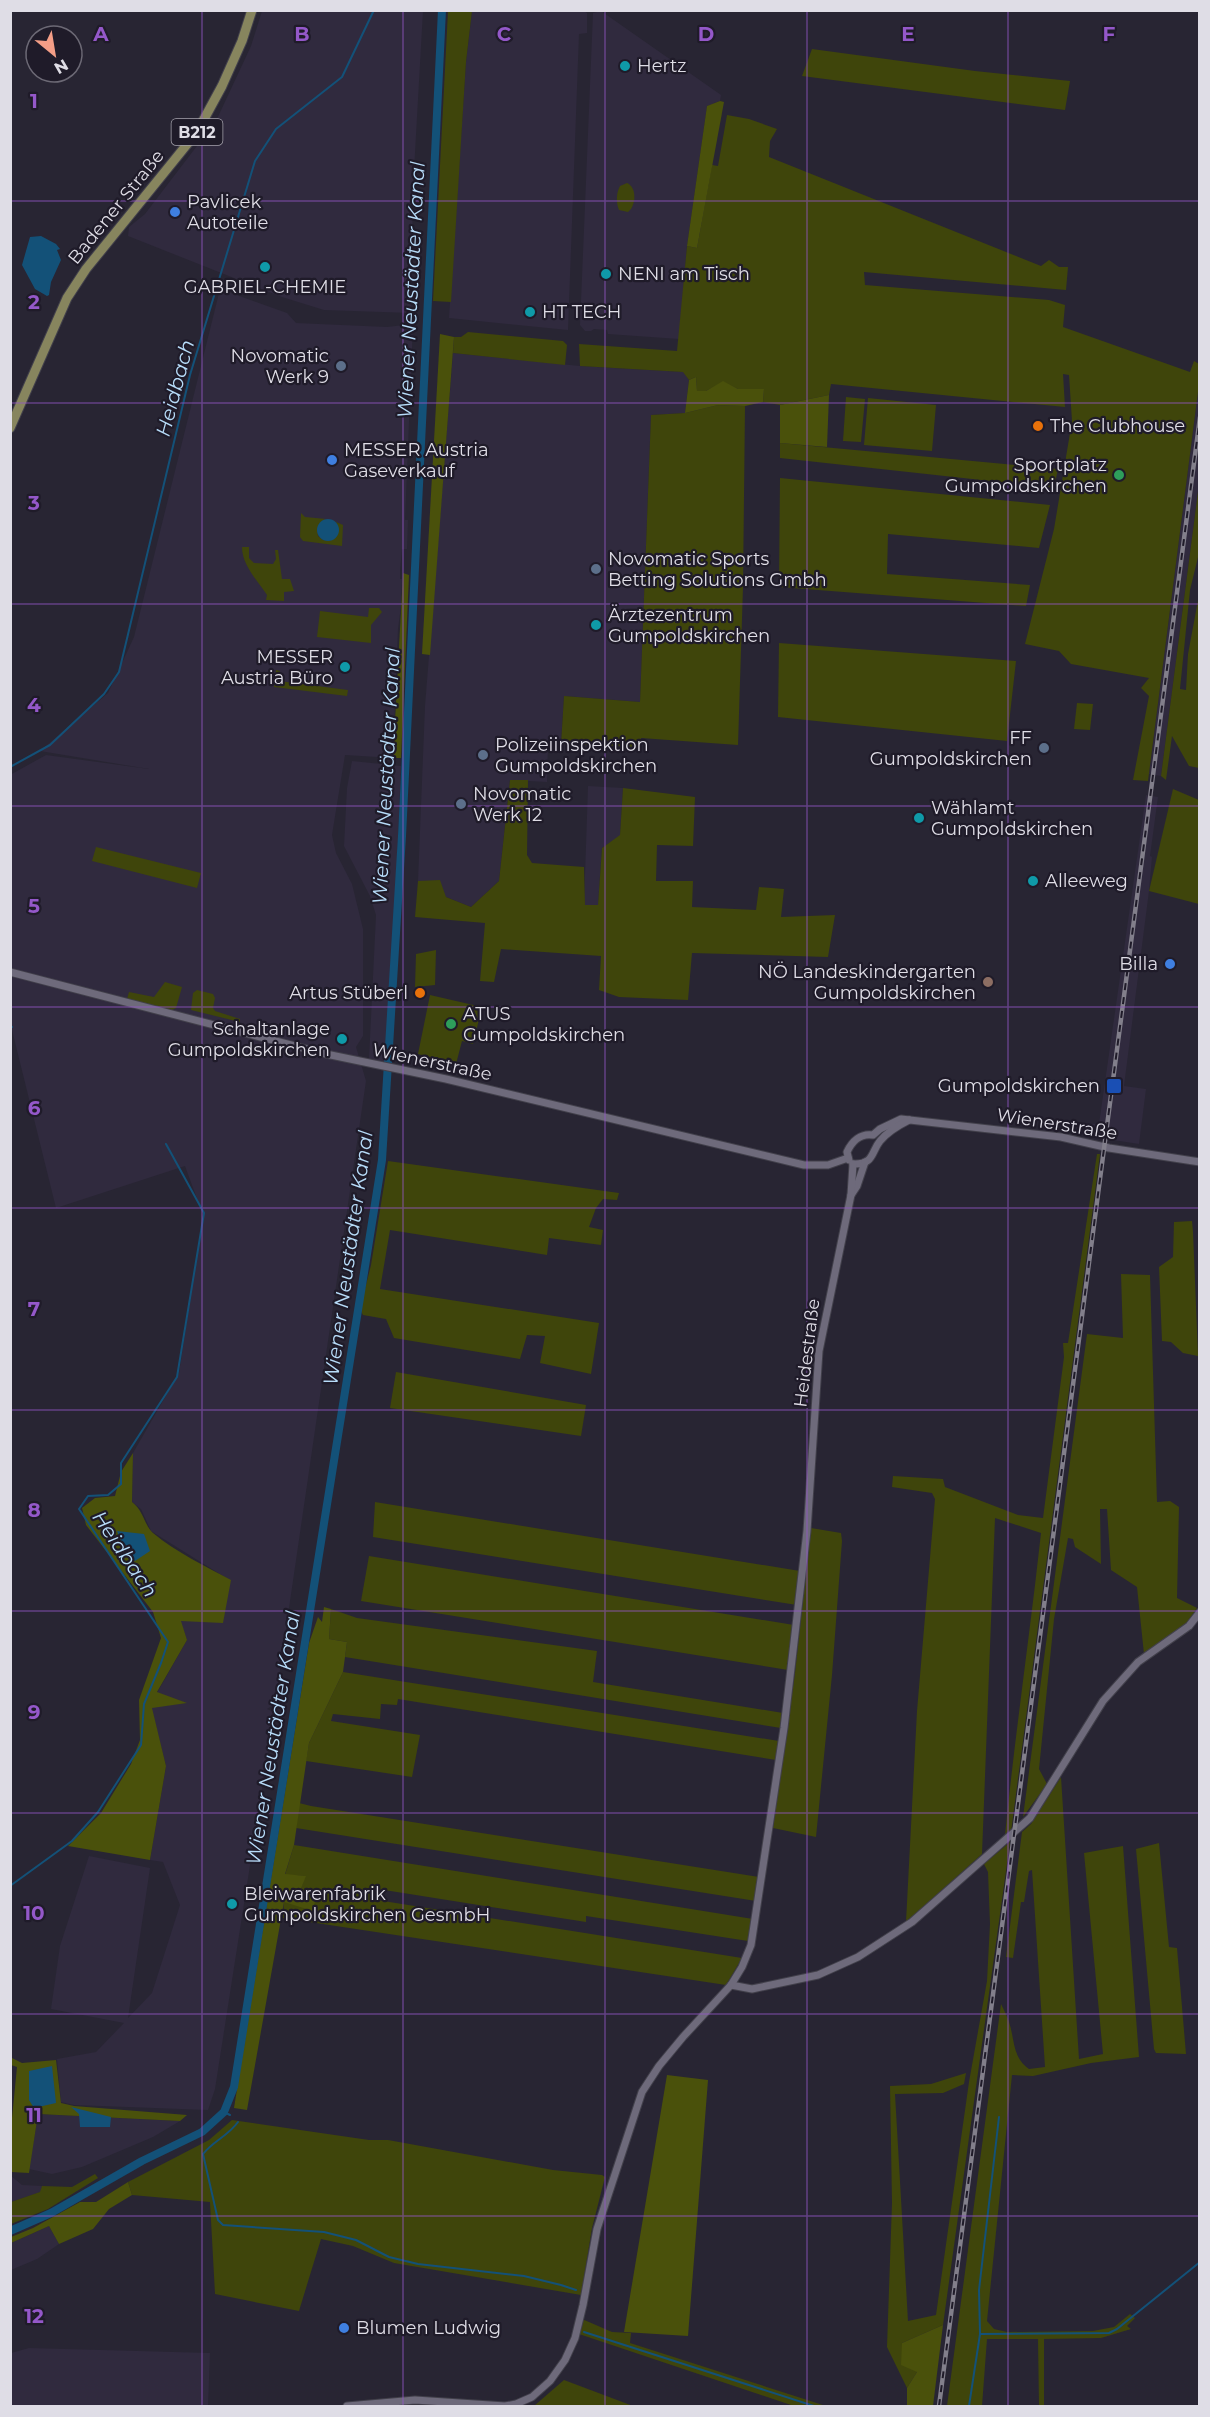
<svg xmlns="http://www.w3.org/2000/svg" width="1210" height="2417" viewBox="0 0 1210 2417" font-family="Montserrat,sans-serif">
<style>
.built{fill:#302a3e}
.green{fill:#3f450b}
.forest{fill:#4a510b}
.water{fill:#135178}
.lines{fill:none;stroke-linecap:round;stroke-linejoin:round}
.stream{stroke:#135178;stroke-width:2}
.canal{stroke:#135178;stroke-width:8}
.tertiary-casing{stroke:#42404b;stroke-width:9}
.primary-casing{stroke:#42404b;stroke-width:11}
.tertiary{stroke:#6e6a7b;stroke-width:7}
.primary{stroke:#87855e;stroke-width:9}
.rail-casing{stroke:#827f8b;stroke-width:4.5}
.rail{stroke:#1f1b29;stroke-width:2;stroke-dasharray:7;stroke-linecap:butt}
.grid{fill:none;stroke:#9458c9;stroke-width:1.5;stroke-opacity:0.55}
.culture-dot{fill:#0f9aa8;stroke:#1f1b29;stroke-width:2}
.shop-dot{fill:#3f7fe0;stroke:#1f1b29;stroke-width:2}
.service-dot{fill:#5c6f8a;stroke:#1f1b29;stroke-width:2}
.food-dot{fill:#e8710a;stroke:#1f1b29;stroke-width:2}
.leisure-dot{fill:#2e9e5b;stroke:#1f1b29;stroke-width:2}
.education-dot{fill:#8d6e63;stroke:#1f1b29;stroke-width:2}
.transit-dot{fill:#1a4fb4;stroke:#1f1b29;stroke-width:2}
.labels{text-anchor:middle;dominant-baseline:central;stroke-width:4.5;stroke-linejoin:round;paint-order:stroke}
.shield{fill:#1f1b29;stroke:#a5a3ad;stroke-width:1.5}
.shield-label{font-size:16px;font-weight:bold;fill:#dfdde6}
.poi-label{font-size:18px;fill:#dfdde6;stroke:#1f1b29;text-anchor:start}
.street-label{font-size:18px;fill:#dfdde6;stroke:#1f1b29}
.water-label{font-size:20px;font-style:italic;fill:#b7dcf9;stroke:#1f1b29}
.grid-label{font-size:20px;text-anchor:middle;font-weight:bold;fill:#9458c9;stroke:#1f1b29;stroke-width:4.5;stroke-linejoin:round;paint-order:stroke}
</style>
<rect width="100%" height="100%" fill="#282533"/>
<!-- built -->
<g class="built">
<path d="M262 11H423L413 188 411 313 324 310 282 297 128 236 129 227 145 214 216 121 251 46Z"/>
<path d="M472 11H584L587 13V33L579 34 568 330 449 318 466 62Z"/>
<path d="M601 11 721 95 720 101 707 106 687 246 679 339 608 334 607 330 594 329 591 331H585L580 325 593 13Z"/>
<path d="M220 289 287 313 296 323 387 327 413 324 405 520H408L407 549H402L400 571V579H402L401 606 398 629 393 758 345 755 332 835 336 853 352 884 363 929V1036L356 1047 366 1081 275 1704 267 1709 274 1712 215 2089 208 2110 74 2105 61 2102 57 2059 96 2052 124 2023 51 2009 60 1946 89 1856 150 1868 128 2018 152 1993 180 1905 163 1862 150 1860 166 1766 151 1707 186 1703 157 1693 187 1640 180 1621 231 1581 151 1531 141 1509 132 1502 133 1453 179 1373 203 1215 185 1166 56 1208 11 1026 10 775 46 755 149 769 40 751 108 693 134 637Z"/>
<path d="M453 353 580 366 684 372 689 380 685 413 651 415 640 702 564 696 561 744H548L547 782 510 780 499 881 471 907 446 897 418 881 425 706Z"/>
<path d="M1199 384V484L1161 776 1149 774Z"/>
<path d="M352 761 401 766 389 1062 369 1059 376 915 370 896 344 846 347 788Z"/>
<path d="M588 786 623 788 620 836 602 848 598 906 584 905Z"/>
<path d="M1146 795 1158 797 1150 856 1152 857 1149 891 1124 1086 1146 1089 1139 1144 1087 1136 1089 1124H1099Z"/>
<path d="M38 2114 180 2121 153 2137 82 2167 52 2174 29 2169Z"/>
<path d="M10 2175 22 2185 42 2186 41 2192 11 2202Z"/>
<path d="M49 2226 59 2244 37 2259 11 2270V2243Z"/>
<path d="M29 2348 210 2353 208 2406H11V2351V2353Z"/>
</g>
<!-- green -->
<g class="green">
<path d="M448 11H472L466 62 451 302 433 301Z"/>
<path d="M812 49 975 71 1070 81 1065 110 802 76Z"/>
<path d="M727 115 749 119 777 129 770 141 769 157 1041 266 1049 260 1059 267H1068L1066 290 864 272 865 285 1049 300 1065 305 1063 327 1190 372 1194 361 1199 364V384L1148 781 1133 780 1149 696 1141 688 1149 678 1071 664 1059 651 1025 644 1054 529 1072 421 1069 375 1063 374 1065 407 831 384 829 395 780 405 763 402 764 389H738L723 382 706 391H697L696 377 689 380 683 372 580 366 579 344 677 351 687 246 697 248 712 165 718 166Z"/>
<path d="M627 183C636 187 636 201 631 209L628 212 619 210C616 203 616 193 620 186Z"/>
<path d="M468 332 563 341 567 345 565 365 453 353 454 337H461Z"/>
<path d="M846 397 865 399 861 442 843 441Z"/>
<path d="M868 398 936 405 932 451 864 445Z"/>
<path d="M718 405 745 406 743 587 738 745 641 738 640 747 561 744 564 696 640 702 651 415 685 413Z"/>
<path d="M780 443 1058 469 1054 488 780 458Z"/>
<path d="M780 478 1050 505 1039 548 888 534 887 574 1030 585 1026 606 779 587Z"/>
<path d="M1199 484V553L1190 590 1180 689 1186 690 1188 654 1199 595V768L1189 766 1172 736 1166 780 1161 776Z"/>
<path d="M301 513 305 517 326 519 323 520 317 529 318 536 323 540 330 541 337 523 334 521 343 525 342 546 303 541 300 537Z"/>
<path d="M242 547H249V558L254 563 273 564 276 559 275 550H278L282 579H290L294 591 284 592V601L266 600 267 595C257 580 242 565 242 547Z"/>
<path d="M369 608H379L382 612 371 625V643L317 637 320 611 368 617Z"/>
<path d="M779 643 1016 661 1007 741 778 717Z"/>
<path d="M276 670 280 671 279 681 348 690 347 696 274 687Z"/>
<path d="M1077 703 1093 704 1090 730 1074 729Z"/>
<path d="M510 780H528L527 855 532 863 584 867 585 905H598L602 848 620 835 623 788 695 797 693 846 657 845 656 881H693L692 907 756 910 759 887 784 889 781 917 835 915 828 957 692 953 688 1000 619 997 599 990 601 956 501 949 494 982 480 981 485 923 415 917 418 881 440 880 446 897 471 907 499 881Z"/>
<path d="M1173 789 1199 800V904L1149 891Z"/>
<path d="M96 847 201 873 197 888 92 861Z"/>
<path d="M436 950 435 985 415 987 416 954Z"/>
<path d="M165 982 182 987 176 1008 172 1010 127 999 129 992 154 997Z"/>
<path d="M197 990 213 994 215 998 213 1008 215 1011 240 1019V1022L191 1010 193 993Z"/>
<path d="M430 995 482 1007 473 1044 462 1041 456 1064 418 1054Z"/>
<path d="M1097 1154H1100L1011 1832 1005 1835C1015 1734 1030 1634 1041 1533L995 1518 982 1854 906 1922 917 1711 935 1499 932 1493 892 1487 893 1476 943 1479 945 1487 1018 1515 1043 1518 1064 1357 1063 1343H1068Z"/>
<path d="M388 1161 619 1193 617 1200 603 1199 596 1208 589 1227 603 1230 601 1245 549 1238 547 1255 390 1230 380 1289 599 1323 591 1374 540 1363 545 1336 527 1335 520 1359 394 1338 386 1319 363 1315 360 1309 371 1265Z"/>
<path d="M1192 1221 1193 1232 1198 1356 1183 1353 1171 1342 1162 1341 1159 1267 1173 1257 1174 1222Z"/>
<path d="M1121 1274 1150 1275 1157 1502 1170 1501 1179 1507 1177 1598 1197 1608 1186 1624 1144 1654 1137 1587 1111 1570 1107 1509H1100L1101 1564 1075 1547 1073 1539 1068 1538 1054 1619 1039 1769 1047 1784 1023 1817 1087 1334 1123 1338Z"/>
<path d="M396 1372 586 1405 581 1436 390 1408Z"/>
<path d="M375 1502 800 1571 797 1605 373 1537Z"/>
<path d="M811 1528 841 1533 842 1541 832 1675 816 1837 773 1828 795 1673Z"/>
<path d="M369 1556 794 1625 788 1670 361 1601Z"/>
<path d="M331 1609 357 1618 597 1651 593 1682 783 1713 781 1728 345 1657 347 1642 329 1639Z"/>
<path d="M343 1672 779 1741 776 1760 398 1699 397 1705 381 1704 380 1719 333 1714 331 1721 420 1735 412 1777 306 1761 309 1743Z"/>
<path d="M1061 1777 1079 2059 1103 2054 1084 1853 1123 1846 1139 2057 1091 2063 1033 2076 1012 2075 987 2321 994 2329 1007 2332 1093 2331 1114 2327 1130 2314 1135 2318 1127 2326 1131 2329 1101 2338 1044 2339V2406H1039L1038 2339H987L982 2406H947L1001 2004C1004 2010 1007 2016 1009 2022 1015 2040 1012 2057 1029 2069L1045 2067 1032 1870 1029 1871 1024 1902H1021L1013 1958 1006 1957 1022 1832 1031 1824Z"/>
<path d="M299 1803 311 1806 759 1877 756 1901 296 1828Z"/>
<path d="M1010 1842 943 2325 902 2343 917 2372 907 2388 887 2347 892 2203 890 2086 931 2084 966 2073 964 2084 943 2093 895 2094 908 2321 936 2315 969 2082 987 1981 990 1924 988 1872 984 1864Z"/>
<path d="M1159 1843 1169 1947 1177 1948 1186 2054 1156 2053 1154 2049 1136 1849Z"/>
<path d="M294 1845 753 1919 748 1941 586 1916V1922L378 1889 377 1900 742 1958 726 1985 283 1918 284 1902 317 1892 300 1891 305 1876 285 1875Z"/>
<path d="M232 2120 369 2140H388L553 2170 602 2175 605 2177 592 2228 581 2295 394 2263 353 2246 321 2239 299 2311 215 2294 210 2202 132 2195 128 2182 209 2140Z"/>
<path d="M95 2174 98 2178 48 2209 11 2224V2202L40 2192 42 2186 72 2187Z"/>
<path d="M582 2319 612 2332 631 2333 630 2343 826 2406H794L579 2334Z"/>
<path d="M564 2380 633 2406H534Z"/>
</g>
<!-- forest -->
<g class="forest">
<path d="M720 101 724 102 697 248 687 246 707 106Z"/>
<path d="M440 334 454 337 430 655 422 654Z"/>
<path d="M696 377 697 391H706L723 381 738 389H764L763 402 745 406 718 405 685 413 689 380Z"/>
<path d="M829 395 827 447 780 443V405Z"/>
<path d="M403 573 409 575 401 758H393Z"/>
<path d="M133 1453 132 1502C144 1511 144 1525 153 1533 176 1552 205 1566 231 1580L223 1623 181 1621 187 1640 157 1692 187 1703 152 1708 166 1766 150 1860 68 1846 101 1813 131 1764 140 1740 139 1700 161 1638 153 1612 86 1525 82 1508 95 1498 115 1496 121 1472Z"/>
<path d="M324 1607 331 1609 329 1639 347 1642 343 1672 309 1743 294 1845 285 1874 306 1876 300 1891H317L313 1911 284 1902 247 2110 234 2108 309 1643 318 1617 322 1622Z"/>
<path d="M10 2057 22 2063 56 2060 61 2103 74 2106 187 2115 180 2121 38 2114 29 2173 11 2172V2128L17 2067 11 2065Z"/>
<path d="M667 2075 708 2080 688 2336 624 2332Z"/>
<path d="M128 2182 132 2195 109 2209 93 2229 59 2244 49 2226 11 2243V2237L33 2228 80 2202H96Z"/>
<path d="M943 2325 933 2406H907V2388L917 2372 901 2365 902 2343Z"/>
</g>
<!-- water -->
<g class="water">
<path d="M41 236 56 244 60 249 57 250 61 260 51 282 49 295 47 296 35 289 22 265 30 237Z"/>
<circle cx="328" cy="530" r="11"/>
<path d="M117 1531 144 1534 150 1551 135 1561 125 1551Z"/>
<path d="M52 2066 56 2103 34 2108 29 2100V2071Z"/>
<path d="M71 2107 111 2117 110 2127H80L79 2114Z"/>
</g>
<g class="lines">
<!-- stream -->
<g class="stream">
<path d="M10 767 50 745 104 694 119 672 190 375 255 161 276 129 342 77 374 10"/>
<path d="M10 1026 12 1027"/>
<path d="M10 1886 72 1841 98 1812 141 1745 144 1704 161 1663 168 1642 79 1509 88 1496 108 1495 121 1484V1463L177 1377 204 1213 166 1144"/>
<path d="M224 2112 230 2115"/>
<path d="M238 2122C228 2136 213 2141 203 2154L218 2220 223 2225 324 2232 356 2240 389 2257 418 2264 524 2276 561 2285 576 2290"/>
<path d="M584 2332 814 2406"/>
<path d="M980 2334 1109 2333 1117 2329 1200 2262"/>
<path d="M969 2406 980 2334 979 2290 999 2117"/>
</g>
<!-- canal -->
<path class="canal" d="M10 2231 51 2213 142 2161 202 2132 224 2112 234 2087 382 1160 402 836 442 10"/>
<defs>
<g id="tertiary">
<path d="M10 972 326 1054 446 1079 804 1165H828L848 1158"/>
<path d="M849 1160 847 1152C852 1141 861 1133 873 1135L880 1129 901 1119 1061 1137 1109 1148 1200 1162"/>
<path d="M853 1164C874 1165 871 1152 880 1141 888 1131 899 1125 909 1120"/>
<path d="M851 1195 857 1186 865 1162"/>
<path d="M731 1985 752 1989 818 1975 858 1957 912 1922 1030 1818 1103 1701 1138 1662 1189 1626 1200 1612"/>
<path d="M347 2406 415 2400 505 2406 516 2404 532 2397 550 2381 565 2360 575 2338 583 2305 597 2229 642 2092 659 2066 683 2037 731 1985 742 1967 751 1945 784 1728 807 1531 819 1351 851 1195 853 1164"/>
</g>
<path id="primary" d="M10 428 67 298 86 269 197 132 222 86 242 41 252 10"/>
</defs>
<!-- tertiary casing -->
<use href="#tertiary" class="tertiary-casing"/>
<!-- primary casing -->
<use href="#primary" class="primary-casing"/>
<!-- tertiary -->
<use href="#tertiary" class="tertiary"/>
<!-- primary -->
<use href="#primary" class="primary"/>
<defs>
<path id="rail" d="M939 2406 1200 417"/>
</defs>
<!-- rail casing -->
<use href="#rail" class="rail-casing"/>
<!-- rail -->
<use href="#rail" class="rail"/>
</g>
<!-- grid -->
<path class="grid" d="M202 10V2406M403 10V2406M605 10V2406M807 10V2406M1008 10V2406M10 201H1200M10 403H1200M10 604H1200M10 806H1200M10 1007H1200M10 1208H1200M10 1410H1200M10 1611H1200M10 1813H1200M10 2014H1200M10 2216H1200"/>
<!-- markers -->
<g class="culture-dot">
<circle cx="625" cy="66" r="6"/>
<circle cx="265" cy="267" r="6"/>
<circle cx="606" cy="274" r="6"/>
<circle cx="530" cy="312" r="6"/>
<circle cx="596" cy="625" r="6"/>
<circle cx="345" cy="667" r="6"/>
<circle cx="919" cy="818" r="6"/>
<circle cx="1033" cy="881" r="6"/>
<circle cx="342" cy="1039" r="6"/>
<circle cx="232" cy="1904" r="6"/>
</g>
<g class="shop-dot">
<circle cx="175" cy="212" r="6"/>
<circle cx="332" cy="460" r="6"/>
<circle cx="1170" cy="964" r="6"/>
<circle cx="344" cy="2328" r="6"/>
</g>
<g class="service-dot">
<circle cx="341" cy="366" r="6"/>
<circle cx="596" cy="569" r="6"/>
<circle cx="1044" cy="748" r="6"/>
<circle cx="483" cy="755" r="6"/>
<circle cx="461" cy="804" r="6"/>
</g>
<g class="food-dot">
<circle cx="1038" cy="426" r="6"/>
<circle cx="420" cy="993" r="6"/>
</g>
<g class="leisure-dot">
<circle cx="1119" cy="475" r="6"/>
<circle cx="451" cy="1024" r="6"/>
</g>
<circle class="education-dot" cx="988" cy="982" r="6"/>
<rect class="transit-dot" x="1106" y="1078" width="16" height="16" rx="3"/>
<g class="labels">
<!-- shield labels -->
<rect class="shield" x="171.5" y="119" width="51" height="26" rx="4.5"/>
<g class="shield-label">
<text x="197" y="132">B212</text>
</g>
<!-- poi labels -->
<g class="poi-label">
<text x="637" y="66">Hertz</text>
<text x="187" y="202">Pavlicek<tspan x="187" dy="21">Autoteile</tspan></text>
<text x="618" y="274">NENI am Tisch</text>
<text x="265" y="287" text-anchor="middle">GABRIEL-CHEMIE</text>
<text x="542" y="312">HT TECH</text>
<text x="329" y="356" text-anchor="end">Novomatic<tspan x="329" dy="21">Werk 9</tspan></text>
<text x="1050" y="426">The Clubhouse</text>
<text x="344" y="450">MESSER Austria<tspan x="344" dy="21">Gaseverkauf</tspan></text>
<text x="1107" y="465" text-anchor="end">Sportplatz<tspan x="1107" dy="21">Gumpoldskirchen</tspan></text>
<text x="608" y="559">Novomatic Sports<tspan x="608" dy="21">Betting Solutions Gmbh</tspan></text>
<text x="608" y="615">Ärztezentrum<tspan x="608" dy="21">Gumpoldskirchen</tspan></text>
<text x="333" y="657" text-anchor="end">MESSER<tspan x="333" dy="21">Austria Büro</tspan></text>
<text x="1032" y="738" text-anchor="end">FF<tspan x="1032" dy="21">Gumpoldskirchen</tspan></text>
<text x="495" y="745">Polizeiinspektion<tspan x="495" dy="21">Gumpoldskirchen</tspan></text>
<text x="473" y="794">Novomatic<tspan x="473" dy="21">Werk 12</tspan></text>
<text x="931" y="808">Wählamt<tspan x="931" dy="21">Gumpoldskirchen</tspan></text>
<text x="1045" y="881">Alleeweg</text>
<text x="1158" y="964" text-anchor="end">Billa</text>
<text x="976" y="972" text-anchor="end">NÖ Landeskindergarten<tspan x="976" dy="21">Gumpoldskirchen</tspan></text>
<text x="408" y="993" text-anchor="end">Artus Stüberl</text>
<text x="463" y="1014">ATUS<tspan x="463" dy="21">Gumpoldskirchen</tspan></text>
<text x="330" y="1029" text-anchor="end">Schaltanlage<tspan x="330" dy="21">Gumpoldskirchen</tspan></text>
<text x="1100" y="1086" text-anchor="end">Gumpoldskirchen</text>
<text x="244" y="1894">Bleiwarenfabrik<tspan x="244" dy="21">Gumpoldskirchen GesmbH</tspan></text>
<text x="356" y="2328">Blumen Ludwig</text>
</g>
<!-- street labels -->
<g class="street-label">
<text transform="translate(116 207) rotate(-51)">Badener Straße</text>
<text transform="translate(432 1062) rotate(12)">Wienerstraße</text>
<text transform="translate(1057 1124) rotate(9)">Wienerstraße</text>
<text transform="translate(807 1353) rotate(-83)">Heidestraße</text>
</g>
<!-- water labels -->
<g class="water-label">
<text transform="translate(411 290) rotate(-87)">Wiener Neustädter Kanal</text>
<text transform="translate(175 388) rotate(-75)">Heidbach</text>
<text transform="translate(386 776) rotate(-87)">Wiener Neustädter Kanal</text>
<text transform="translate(348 1258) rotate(-82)">Wiener Neustädter Kanal</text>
<text transform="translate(125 1554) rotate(56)">Heidbach</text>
<text transform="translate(273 1738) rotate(-81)">Wiener Neustädter Kanal</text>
</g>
</g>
<g class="grid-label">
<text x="101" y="41">A</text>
<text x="302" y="41">B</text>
<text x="504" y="41">C</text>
<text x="706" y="41">D</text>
<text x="908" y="41">E</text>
<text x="1109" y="41">F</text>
<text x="34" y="108">1</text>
<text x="34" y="309">2</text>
<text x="34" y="510">3</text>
<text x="34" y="712">4</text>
<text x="34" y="913">5</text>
<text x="34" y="1115">6</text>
<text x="34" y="1316">7</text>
<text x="34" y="1517">8</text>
<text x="34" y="1719">9</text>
<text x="34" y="1920">10</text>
<text x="34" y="2122">11</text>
<text x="34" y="2323">12</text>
</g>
<!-- border -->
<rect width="1210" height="2417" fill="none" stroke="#dfdde6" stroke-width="24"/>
<!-- north arrow -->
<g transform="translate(54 54) rotate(150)"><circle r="28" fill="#1f1b29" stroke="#6c6975" stroke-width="1.5"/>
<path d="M0-4.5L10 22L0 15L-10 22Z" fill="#f49e87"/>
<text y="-9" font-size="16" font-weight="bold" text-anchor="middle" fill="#dfdde6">N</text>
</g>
</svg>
